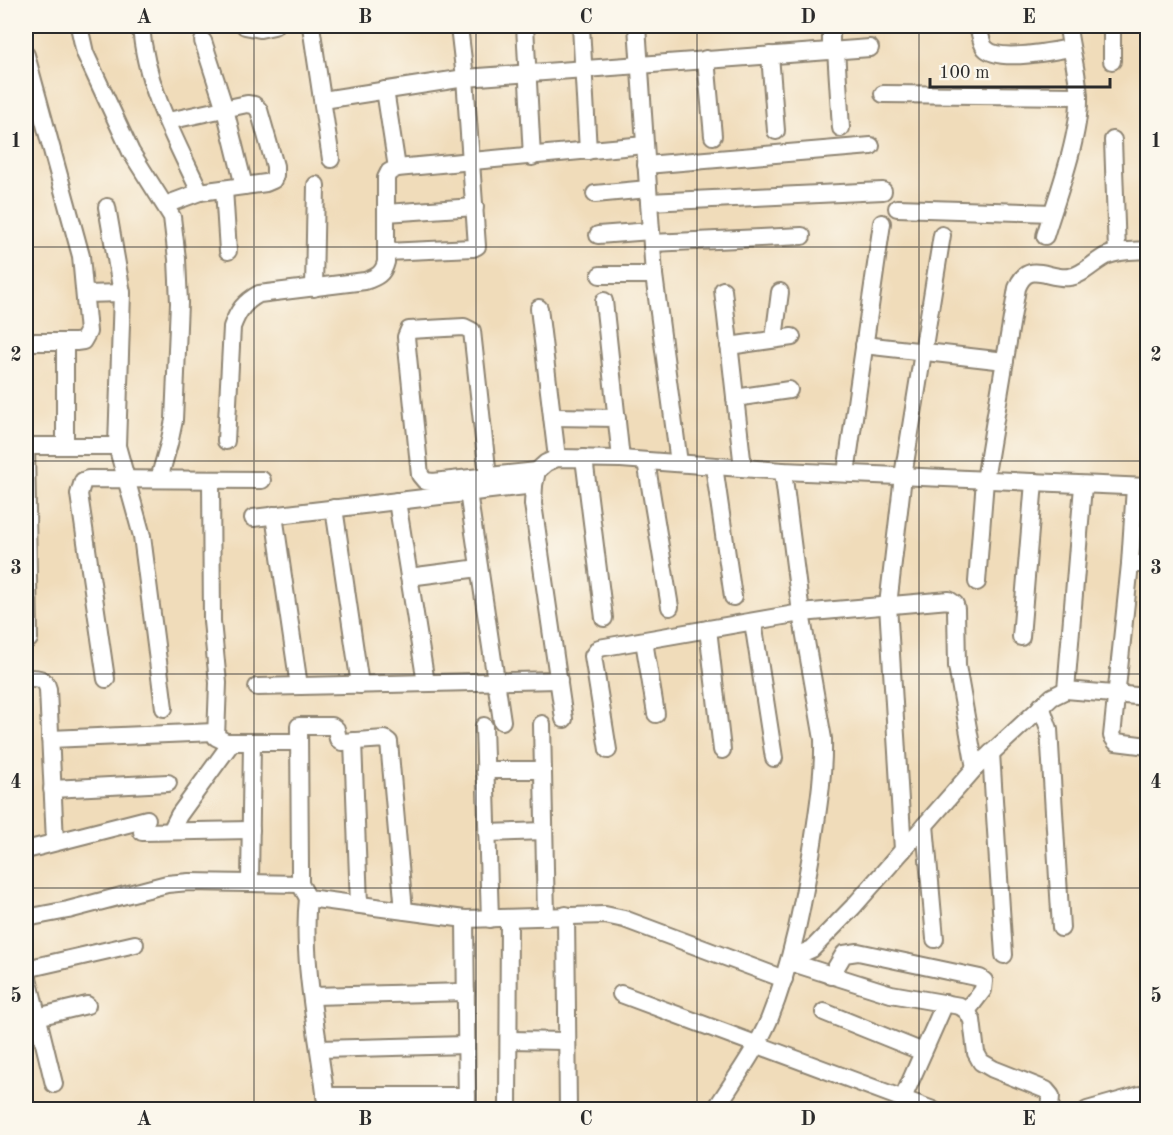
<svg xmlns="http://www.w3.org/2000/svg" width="1173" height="1135" viewBox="0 0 1173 1135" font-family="'Old Standard TT',serif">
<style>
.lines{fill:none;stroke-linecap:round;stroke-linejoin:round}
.minor-casing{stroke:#8e8472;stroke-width:20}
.minor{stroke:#fff;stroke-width:16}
.grid{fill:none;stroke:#2b2b2b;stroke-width:1.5;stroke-opacity:0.55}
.neatline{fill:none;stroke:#2b2b2b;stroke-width:2}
.grid-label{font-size:20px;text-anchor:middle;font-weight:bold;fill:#2b2b2b}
</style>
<rect width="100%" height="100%" fill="#fbf7ec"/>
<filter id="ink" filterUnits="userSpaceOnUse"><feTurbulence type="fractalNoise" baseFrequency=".0167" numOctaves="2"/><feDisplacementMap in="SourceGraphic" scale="12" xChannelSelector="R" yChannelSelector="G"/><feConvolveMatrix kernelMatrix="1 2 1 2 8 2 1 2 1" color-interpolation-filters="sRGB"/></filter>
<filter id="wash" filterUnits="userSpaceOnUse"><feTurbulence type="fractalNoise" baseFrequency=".008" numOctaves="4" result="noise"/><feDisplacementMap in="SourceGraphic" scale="24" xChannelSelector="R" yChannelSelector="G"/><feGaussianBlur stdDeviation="1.35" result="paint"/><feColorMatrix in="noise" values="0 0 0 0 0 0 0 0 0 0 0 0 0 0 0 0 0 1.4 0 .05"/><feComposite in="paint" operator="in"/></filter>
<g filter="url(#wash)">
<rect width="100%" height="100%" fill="#f0dcba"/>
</g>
<g filter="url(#ink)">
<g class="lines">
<defs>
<g id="minor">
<path d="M79 26 85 53 131 152 172 217 177 259 179 303 174 420 169 444 159 479"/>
<path d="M141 26C145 85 175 139 200 192"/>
<path d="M245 26 260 29 274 26"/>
<path d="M311 26 331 159"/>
<path d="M525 26 532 157"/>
<path d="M581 26 588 151"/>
<path d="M637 26 654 275 679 463"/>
<path d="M978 26C980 32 981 43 985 48 998 63 1052 51 1070 48"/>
<path d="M203 41 225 109 244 186"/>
<path d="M836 50 841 128"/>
<path d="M831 51V26"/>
<path d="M26 55 81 256 88 332 83 341 76 342H26"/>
<path d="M770 55 776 131"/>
<path d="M706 59 713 136"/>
<path d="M1112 61V26"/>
<path d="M385 90 397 168"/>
<path d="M883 94 1079 96"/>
<path d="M323 100 465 78 870 48"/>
<path d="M1113 140 1117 252"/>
<path d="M646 165 871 146"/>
<path d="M224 189 228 251"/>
<path d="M595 194 648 189"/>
<path d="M649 202 883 191"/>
<path d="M165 205 200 192 266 183 273 180 275 175V166L259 110 254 105 247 104 168 121"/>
<path d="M107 207 122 293 117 446 142 536 164 708"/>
<path d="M897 208 1052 213"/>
<path d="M386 213 475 207"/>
<path d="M598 235 651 231"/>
<path d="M1045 236C1057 197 1079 139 1079 100 1079 77 1070 49 1068 26"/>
<path d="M652 243 802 236"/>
<path d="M386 252 473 248 477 246 465 78 459 26"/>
<path d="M600 275H654"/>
<path d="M314 288 316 185"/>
<path d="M723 290 743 468"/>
<path d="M85 294 122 293"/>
<path d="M604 301 621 459"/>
<path d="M539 308 557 458"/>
<path d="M774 339 780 292"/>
<path d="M864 345 1005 361"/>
<path d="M729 346 792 337"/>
<path d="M735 398 789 390"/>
<path d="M552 417 617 418"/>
<path d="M226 441 232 327C238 311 244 302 259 294L365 281C377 277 383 274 386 262V178L389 172 397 168 645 145"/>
<path d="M26 446 29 639"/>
<path d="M26 446H117"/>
<path d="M65 446V342"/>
<path d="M584 458 604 618"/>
<path d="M646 461 670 607"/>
<path d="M714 466 733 597"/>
<path d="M846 473 882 223"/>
<path d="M488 477 472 331 464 327 409 330 406 337 420 475 425 481 433 482 537 471"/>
<path d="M211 480 212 621 218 683 216 737 226 742H299"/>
<path d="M1135 487 1130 564 1112 736 1116 742 1148 746"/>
<path d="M468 492 502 721"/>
<path d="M397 501 426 683"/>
<path d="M334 508 360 685"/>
<path d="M274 515 299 686"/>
<path d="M253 518 534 485"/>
<path d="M1130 564H1148"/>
<path d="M409 577 479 568"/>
<path d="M977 582 985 480 1017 288C1028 259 1048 280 1069 277 1082 276 1094 262 1106 256 1119 250 1134 251 1148 250"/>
<path d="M753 622 774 758"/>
<path d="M708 629 722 750"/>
<path d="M1021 637 1034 482"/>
<path d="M644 641 656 714"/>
<path d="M26 678C36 678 45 677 48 689L55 842"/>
<path d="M106 679 79 494 83 481 88 479 262 480"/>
<path d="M257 687 559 680"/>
<path d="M1066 690 1083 486"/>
<path d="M1041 706 1049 729 1061 928"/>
<path d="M564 719 533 504 534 485 537 471 546 463 557 458 621 459 783 471 1148 487"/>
<path d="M542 724 546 917"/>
<path d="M484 726 490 919"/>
<path d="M50 739 215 732"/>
<path d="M353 741 359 904"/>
<path d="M608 750 593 656 599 648 801 613 949 600 955 604 956 609 957 666 975 768"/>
<path d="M991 753 1004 955"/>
<path d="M485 770H543"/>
<path d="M52 789 168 783"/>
<path d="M925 825 935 939"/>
<path d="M171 831 179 815 232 742"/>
<path d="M142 832 251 830"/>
<path d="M487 833 544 831"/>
<path d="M26 850 147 819"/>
<path d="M903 850 888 605 903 476 942 235"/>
<path d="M250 882 252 742"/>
<path d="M308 898C301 964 320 1043 327 1110"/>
<path d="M404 911 389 742 385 739 342 742 338 739 336 729 332 726H299L300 870V884L308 898 465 919 605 915 624 919 784 979"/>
<path d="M566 915 568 1110"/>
<path d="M26 918 68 910 167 884 189 882 300 884"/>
<path d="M465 919 467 1110"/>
<path d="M792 952 803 953 812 949 853 907 975 768 1052 697 1066 690 1148 697"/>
<path d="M790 962 891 994 960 1006 967 1011 972 1020 976 1053 981 1062 993 1069 1046 1090 1051 1096 1050 1110"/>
<path d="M26 969 135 944"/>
<path d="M26 970 54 1084"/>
<path d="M831 976 844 954 858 952 980 978 984 981 983 990 967 1011"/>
<path d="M621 994 933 1110"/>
<path d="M313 996 466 992"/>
<path d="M824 1012 923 1052"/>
<path d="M37 1017 87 1005"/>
<path d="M509 1040 567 1041"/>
<path d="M320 1049 466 1045"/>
<path d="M325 1096H467"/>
<path d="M903 1098 945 1003"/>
<path d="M508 1110 509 919"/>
<path d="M715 1110C734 1080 755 1052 769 1020 792 963 803 904 813 843 818 809 824 774 823 739L801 613 783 471"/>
<path d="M1087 1110 1140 1095 1143 1098V1110"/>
</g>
</defs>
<!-- minor casing -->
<use href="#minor" class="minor-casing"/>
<!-- minor -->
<use href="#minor" class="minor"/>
</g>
</g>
<!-- grid -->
<path class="grid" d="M254 26V1110M476 26V1110M697 26V1110M919 26V1110M26 247H1148M26 461H1148M26 674H1148M26 888H1148"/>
<!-- margin -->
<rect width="1173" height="1135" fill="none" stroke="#fbf7ec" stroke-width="66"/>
<!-- scale -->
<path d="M930 78v9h180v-9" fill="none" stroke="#2b2b2b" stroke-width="3"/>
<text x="939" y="78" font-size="18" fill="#2b2b2b" stroke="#fbf7ec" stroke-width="4.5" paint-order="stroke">100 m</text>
<rect x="33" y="33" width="1107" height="1069" class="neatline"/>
<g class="grid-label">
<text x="144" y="23">A</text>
<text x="365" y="23">B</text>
<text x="586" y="23">C</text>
<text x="808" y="23">D</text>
<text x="1029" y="23">E</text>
<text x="16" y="147">1</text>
<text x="1156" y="147">1</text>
<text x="16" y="361">2</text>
<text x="1156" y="361">2</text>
<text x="16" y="574">3</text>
<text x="1156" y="574">3</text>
<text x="16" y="788">4</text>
<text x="1156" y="788">4</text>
<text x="16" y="1002">5</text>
<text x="1156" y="1002">5</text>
<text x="144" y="1125">A</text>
<text x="365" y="1125">B</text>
<text x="586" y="1125">C</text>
<text x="808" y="1125">D</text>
<text x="1029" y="1125">E</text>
</g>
</svg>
